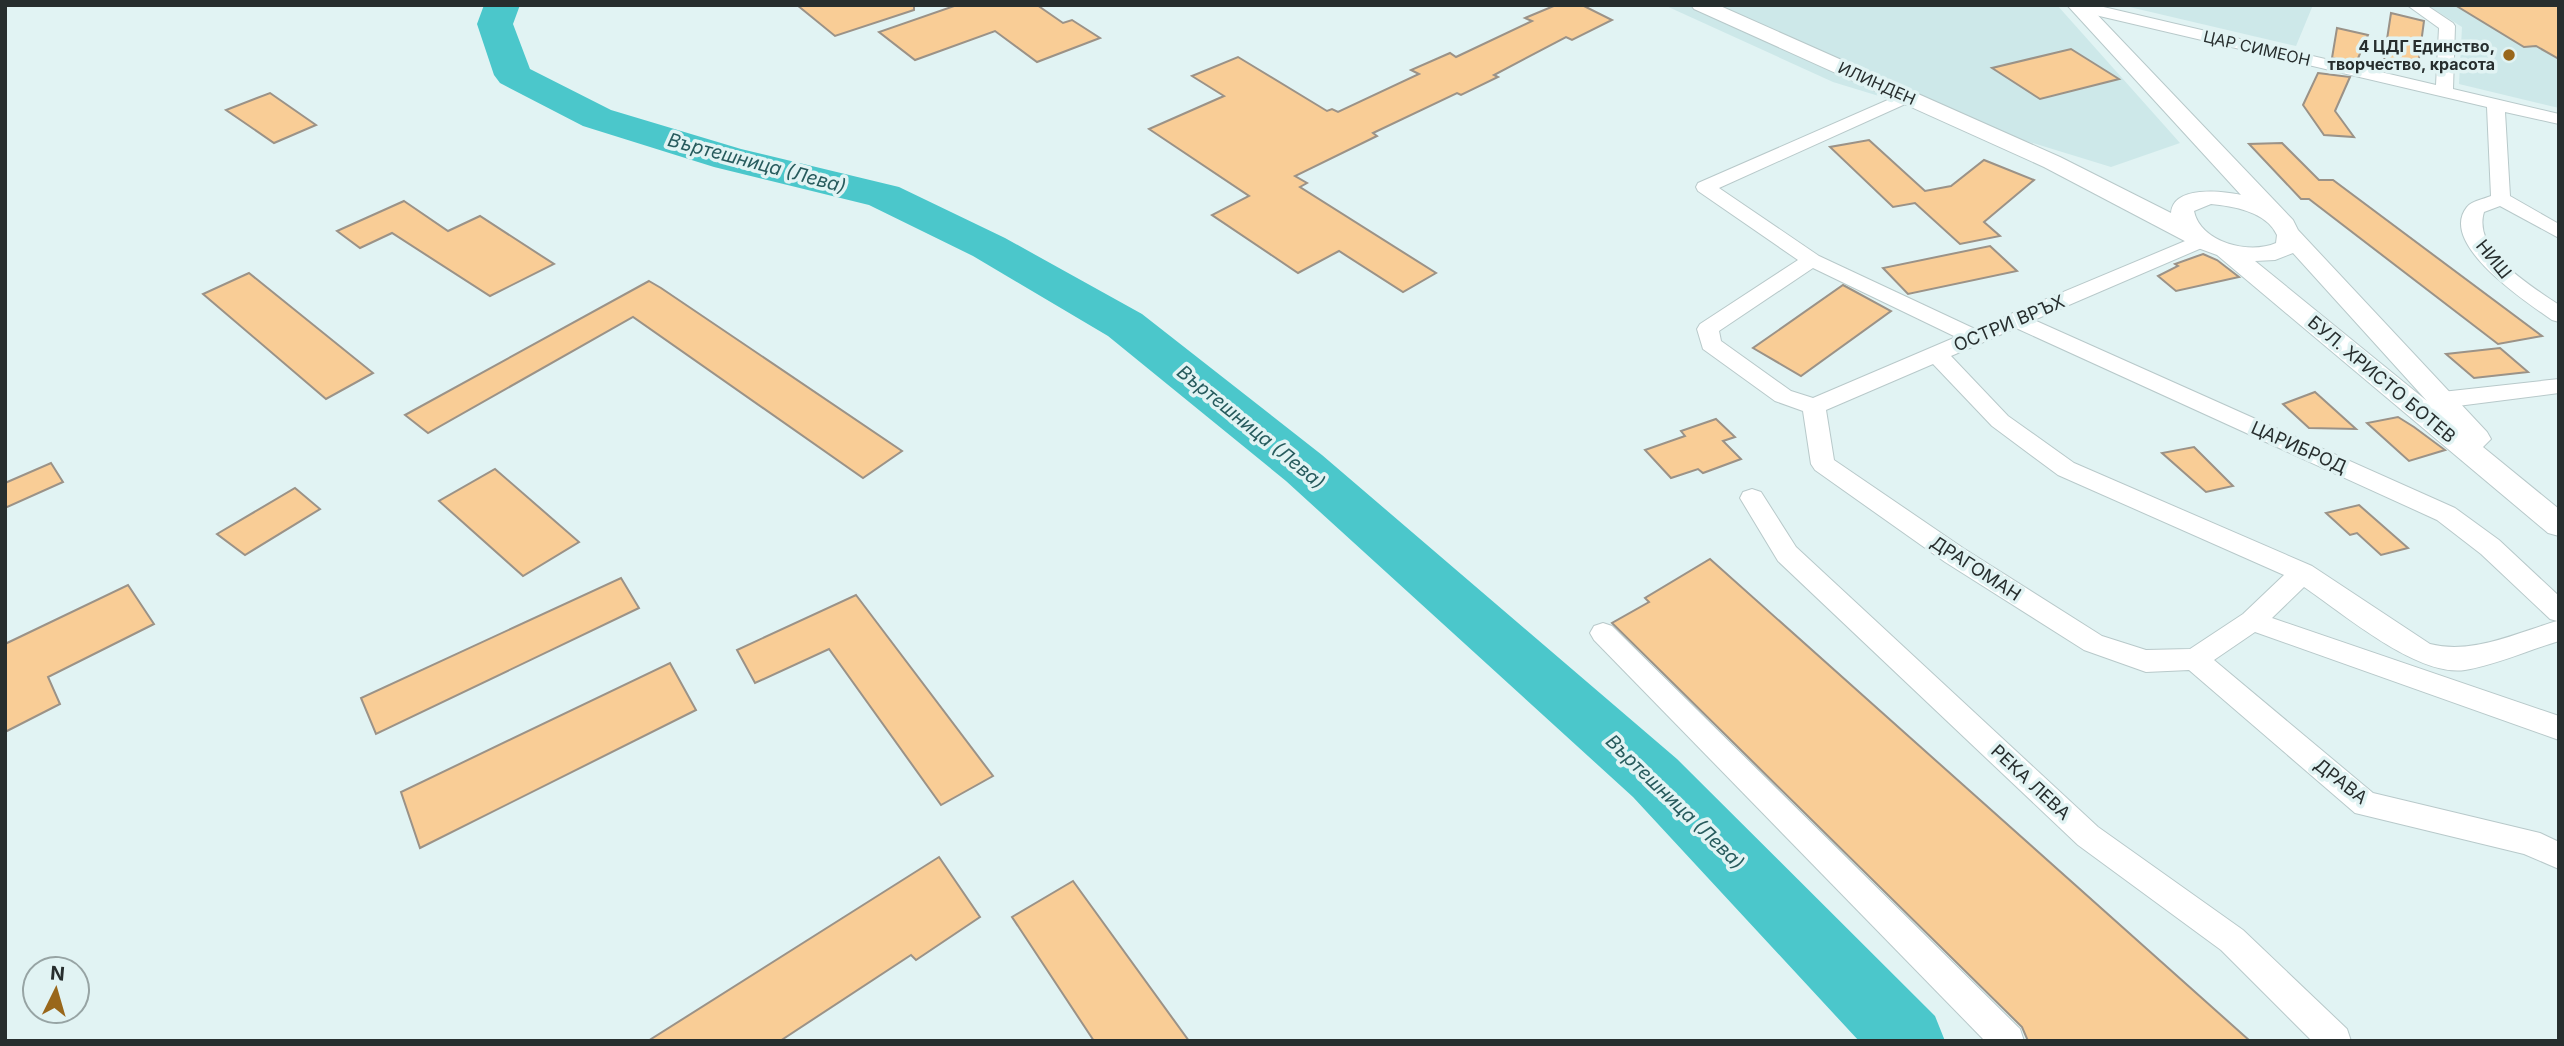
<svg xmlns="http://www.w3.org/2000/svg" width="2564" height="1046" viewBox="0 0 2564 1046" font-family="Inter,sans-serif">
<style>
.built{fill:#cde8e9}
.lines{fill:none;stroke-linecap:round;stroke-linejoin:round}
.river{fill:#4bc7cb;fill-rule:evenodd}
.building{fill:#f9cd96;stroke:#9b9287;stroke-width:2}
.minor-casing{stroke:#b8c9ca;stroke-width:2}
.tertiary-casing{stroke:#b8c9ca;stroke-width:2}
.minor{fill:#fff;fill-rule:evenodd}
.tertiary{fill:#fff;fill-rule:evenodd}
.poi-dot{fill:#99671b;stroke:#e1f3f3;stroke-width:2.5}
.labels{text-anchor:middle;dominant-baseline:central;stroke-width:7;stroke-linejoin:round;paint-order:stroke}
.far-poi-label{font-size:16px;font-weight:bold;fill:#272e2e;stroke:#e1f3f3;text-anchor:end}
.far-street-label{font-size:16px;fill:#272e2e;stroke:#e1f3f3}
.street-label{font-size:18px;fill:#272e2e;stroke:#e1f3f3}
.water-label{font-size:19px;font-style:italic;fill:#275b5d;stroke:#e1f3f3}
</style>
<rect width="100%" height="100%" fill="#e1f3f3"/>
<!-- built -->
<g class="built">
<path d="M1664 5H2057L2180 143 2111 167 1833 82Z"/>
<path d="M2121 5H2313L2296 46Z"/>
<path d="M2427 5H2559V108L2459 84 2462 27Z"/>
</g>
<g class="lines">
<!-- river -->
<path class="river" d="M484 5H520L513 24 530 69 611 110 741 149 899 187 1005 238 1142 314 1322 455 1677 759 1935 1016 1945 1041H1859L1633 797 1286 481 1108 336 973 256 869 205 714 167 583 126 500 83 494 75 477 24Z"/>
</g>
<!-- building -->
<g class="building">
<path d="M797 5H914V10L835 36Z"/>
<path d="M957 5H1037L1063 23 1072 20 1100 38 1037 62 995 31 915 60 879 32Z"/>
<path d="M1556 5H1582L1612 20 1572 40 1566 37 1494 75 1498 77 1461 95 1457 93 1373 133 1377 136 1295 176 1307 183 1300 187 1436 273 1403 292 1339 251 1298 273 1212 215 1249 196 1149 129 1224 96 1192 76 1238 57 1327 111 1332 109 1338 112 1419 74 1411 70 1450 53 1456 57 1532 21 1525 18Z"/>
<path d="M2455 5H2559V59L2536 46 2524 47Z"/>
<path d="M2391 13 2424 21 2418 66 2384 59Z"/>
<path d="M2337 28 2368 35 2356 63 2332 58Z"/>
<path d="M2071 49 2119 79 2040 99 1992 68Z"/>
<path d="M2318 73 2350 77 2335 111 2354 137 2324 135 2303 105Z"/>
<path d="M270 93 316 125 274 143 226 110Z"/>
<path d="M1869 140 1925 191 1951 186 1984 160 2034 180 1984 222 2000 236 1960 244 1915 203 1893 207 1830 147Z"/>
<path d="M2282 143 2319 180H2333L2542 336 2498 344 2309 199H2301L2249 144Z"/>
<path d="M404 201 448 231 480 216 554 264 490 296 392 233 360 248 337 231Z"/>
<path d="M1990 246 2017 271 1908 294 1883 268Z"/>
<path d="M2203 254 2217 260 2239 277 2176 291 2158 276 2178 266 2175 264Z"/>
<path d="M249 273 373 373 326 399 203 294Z"/>
<path d="M649 281 661 288 902 451 863 478 633 317 428 433 405 415Z"/>
<path d="M1843 285 1891 311 1801 376 1753 348Z"/>
<path d="M2500 348 2528 372 2474 378 2446 354Z"/>
<path d="M2315 392 2356 429 2309 428 2283 404Z"/>
<path d="M2398 417 2414 427 2445 450 2409 461 2367 423Z"/>
<path d="M1716 419 1735 437 1723 441 1741 459 1703 473 1698 469 1671 478 1645 450 1685 436 1681 431Z"/>
<path d="M2194 447 2233 486 2206 492 2162 453Z"/>
<path d="M51 463 63 482 5 508V483Z"/>
<path d="M495 469 579 542 523 576 439 501Z"/>
<path d="M295 488 320 509 245 555 217 534Z"/>
<path d="M2359 505 2408 548 2381 555 2357 533 2350 535 2326 513Z"/>
<path d="M1710 559 2250 1041H2028L2022 1027 1612 623 1649 602 1645 598Z"/>
<path d="M621 578 639 608 376 734 361 698Z"/>
<path d="M128 585 154 624 48 677 60 704 5 732V644Z"/>
<path d="M856 595 993 776 941 805 829 649 755 683 737 650Z"/>
<path d="M670 663 696 710 420 848 401 792Z"/>
<path d="M939 857 980 917 916 960 911 955 780 1041H648Z"/>
<path d="M1073 881 1189 1041H1094L1012 917Z"/>
</g>
<g class="lines">
<defs>
<g id="minor">
<path d="M2095 5 2436 85 2439 28 2407 5H2426L2453 23 2455 26 2453 89 2559 114V124L2505 112 2510 196 2559 224V238L2500 206 2484 212C2472 251 2531 286 2559 305V322L2552 320C2528 303 2437 244 2467 207 2471 201 2484 199 2491 196L2487 107 2078 11 2070 6Z"/>
<path d="M1906 92 1912 93 1915 97 1912 101 1719 188 1819 256 1975 329 2197 236H2211L2214 240 2211 244 2034 320 2455 508 2499 540 2559 596V641C2529 650 2496 665 2465 670 2417 677 2344 614 2304 587L2272 618 2559 716V740L2255 632 2214 660 2373 793 2540 833 2559 842V869L2524 854 2355 813 2189 670 2146 672 2084 650 1945 562 1815 470 1811 464 1803 411 1775 401 1703 349 1697 329 1700 324 1798 260 1698 191 1696 187 1698 183ZM1813 268 1956 337 1813 398 1791 391 1721 341 1719 331ZM2016 328 2437 520 2481 554 2550 619 2557 621C2516 633 2472 655 2430 644L2312 566 2074 463 2008 416 1951 356ZM1933 364 1992 426 2058 475 2284 575 2243 614 2190 649 2146 650 2102 636 1963 548 1834 460 1826 410Z"/>
<path d="M2559 379V393L2442 408 2434 405 2431 400 2434 395 2442 392Z"/>
<path d="M1752 489 1761 492 1796 547 2098 827 2243 930 2347 1029 2351 1041H2312L2221 950 2078 845 1778 561 1740 498 1743 492Z"/>
<path d="M1603 623 1612 626 2020 1029 2024 1041H1985L1594 640 1590 633 1594 626Z"/>
</g>
<path id="tertiary" d="M1691 5H1718L2060 157 2171 213C2173 185 2223 191 2241 195L2067 5H2088L2293 220 2298 230 2487 432 2491 439 2483 447 2559 509V536L2548 533 2217 255 2198 248 2044 167 1694 9ZM2211 204C2233 206 2267 212 2277 235L2276 243C2249 255 2200 242 2194 211ZM2293 253 2427 401 2255 261 2275 260Z"/>
</defs>
<!-- minor casing -->
<use href="#minor" class="minor-casing"/>
<!-- tertiary casing -->
<use href="#tertiary" class="tertiary-casing"/>
<!-- minor -->
<use href="#minor" class="minor"/>
<!-- tertiary -->
<use href="#tertiary" class="tertiary"/>
</g>
<!-- markers -->
<circle class="poi-dot" cx="2509" cy="55" r="7"/>
<g class="labels">
<!-- far-poi labels -->
<g class="far-poi-label">
<text x="2495" y="46">4 ЦДГ Единство,<tspan x="2495" dy="18">творчество, красота</tspan></text>
</g>
<!-- far-street labels -->
<g class="far-street-label">
<text transform="translate(2257 48) rotate(13)">ЦАР СИМЕОН</text>
<text transform="translate(1877 83) rotate(24)">ИЛИНДЕН</text>
</g>
<!-- street labels -->
<g class="street-label">
<text transform="translate(2494 259) rotate(51)">НИШ</text>
<text transform="translate(2009 323) rotate(-23)">ОСТРИ ВРЪХ</text>
<text transform="translate(2382 379) rotate(40)">БУЛ. ХРИСТО БОТЕВ</text>
<text transform="translate(2299 447) rotate(24)">ЦАРИБРОД</text>
<text transform="translate(1976 568) rotate(33)">ДРАГОМАН</text>
<text transform="translate(2341 781) rotate(38)">ДРАВА</text>
<text transform="translate(2031 782) rotate(43)">РЕКА ЛЕВА</text>
</g>
<!-- water labels -->
<g class="water-label">
<text transform="translate(757 163) rotate(15)">Въртешница (Лева)</text>
<text transform="translate(1251 427) rotate(39)">Въртешница (Лева)</text>
<text transform="translate(1675 802) rotate(44)">Въртешница (Лева)</text>
</g>
</g>
<!-- border -->
<rect width="2564" height="1046" fill="none" stroke="#272e2e" stroke-width="14"/>
<!-- north arrow -->
<g transform="translate(56 990) rotate(5)"><circle r="33" fill="#e1f3f3" stroke="#97a4a4" stroke-width="2"/>
<path d="M0-5L12 26L0 18L-12 26Z" fill="#99671b"/>
<text y="-10" font-size="19" font-weight="bold" text-anchor="middle" fill="#272e2e">N</text>
</g>
</svg>
